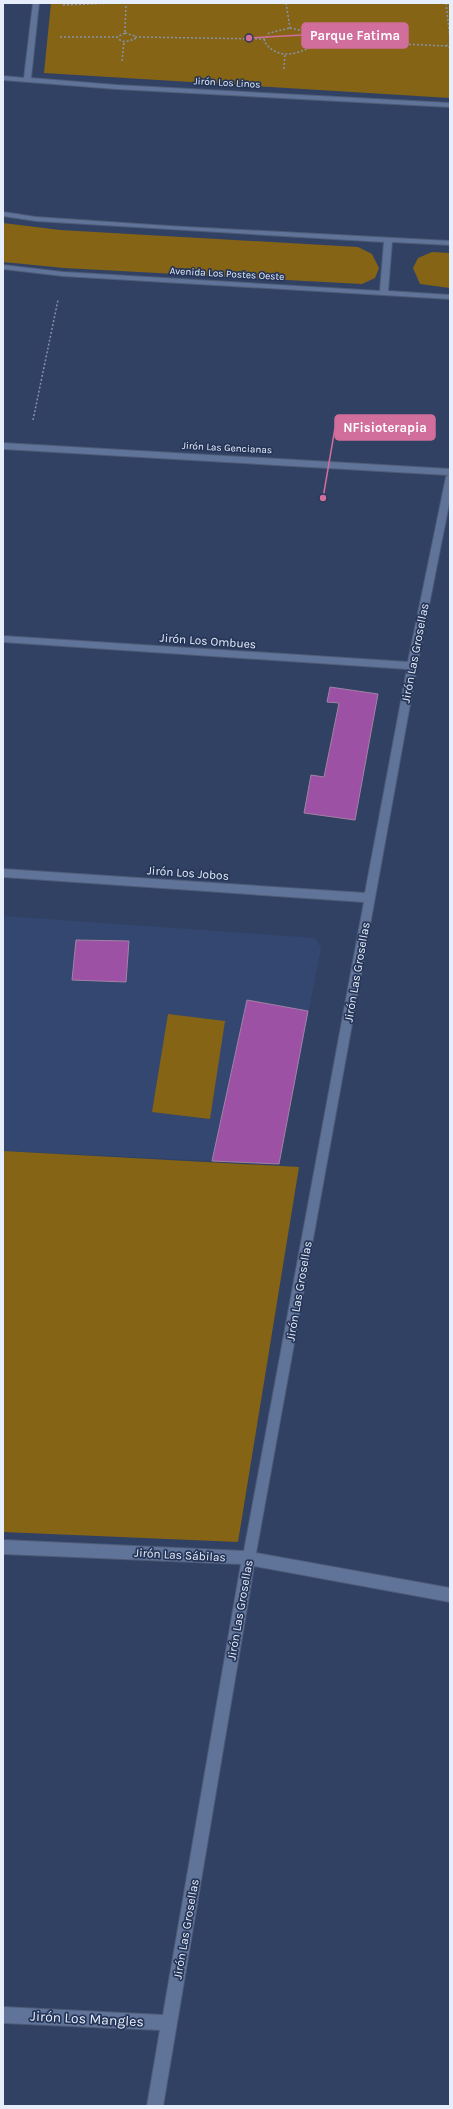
<svg xmlns="http://www.w3.org/2000/svg" width="453" height="2109" viewBox="0 0 453 2109" font-family="Karla,sans-serif">
<style>
.built{fill:#344770}
.green{fill:#856415}
.building{fill:#9d51a5;stroke:#a282a5}
.lines{fill:none;stroke-linecap:round;stroke-linejoin:round}
.minor-casing{stroke:#4e5b76;stroke-width:2}
.secondary-casing{stroke:#4e5b76;stroke-width:2}
.path{stroke:#8692aa;stroke-width:1.5;stroke-dasharray:2 2;stroke-linecap:butt}
.minor{fill:#607399;fill-rule:evenodd}
.secondary{fill:#607399;fill-rule:evenodd}
.labels{text-anchor:middle;dominant-baseline:central;stroke-width:3.5;stroke-linejoin:round;paint-order:stroke}
.far-street-label{font-size:10px;fill:#e7eefb;stroke:#263658}
.street-label{font-size:12px;fill:#e7eefb;stroke:#263658}
.near-street-label{font-size:14px;fill:#e7eefb;stroke:#263658}
.leader{fill:none;stroke:#d16e9b;stroke-width:1.5}
.callout-dot{fill:#d16e9b;stroke:#263658;stroke-width:1.5}
.callout{fill:#d16e9b;stroke:#d16e9b;stroke-width:1.5}
.callout-label{font-size:13px;text-anchor:middle;font-weight:bold;fill:#fff}
</style>
<rect width="100%" height="100%" fill="#304163"/>
<!-- built -->
<path class="built" d="M3 916 315 938 321 948 279 1164 3 1151Z"/>
<!-- green -->
<g class="green">
<path d="M51 3H450V98L44 73Z"/>
<path d="M3 223 60 230 358 247 372 254 379 268 375 278 362 284 64 268 3 262Z"/>
<path d="M432 252 450 253V288L420 284 413 268 418 258Z"/>
<path d="M168 1014 225 1021 210 1119 152 1112Z"/>
<path d="M3 1151 299 1167 238 1542 3 1532Z"/>
</g>
<!-- building -->
<g class="building">
<path d="M330 687 378 694 355 820 304 813 311 775 324 777 339 703 327 702Z"/>
<path d="M76 940 129 941 126 982 72 980Z"/>
<path d="M247 1000 308 1011 279 1164 212 1161Z"/>
</g>
<g class="lines">
<defs>
<g id="minor">
<path d="M33 3H39L31 78 116 85 450 103V107L116 89 3 80V76L24 78Z"/>
<path d="M3 443 450 469V499L417 666 256 1553 450 1588V1602L254 1566 163 2106H147L160 2030 3 2023V2007L163 2015 241 1564 3 1554V1540L244 1551 364 902 3 877V869L365 893 407 669 3 642V636L408 662 446 477 448 475 3 449Z"/>
</g>
<path id="secondary" d="M3 212 36 217 169 226 450 241V245L392 242 388 291 450 295V299L63 276 3 269V265L63 272 380 291 384 242 36 221 3 216Z"/>
</defs>
<!-- minor casing -->
<use href="#minor" class="minor-casing"/>
<!-- secondary casing -->
<use href="#secondary" class="secondary-casing"/>
<!-- path -->
<g class="path">
<path d="M286 3 290 28"/>
<path d="M446 3 450 38"/>
<path d="M63 5 115 3"/>
<path d="M290 28 304 31 313 38 312 46C296 56 275 59 264 41L269 33Z"/>
<path d="M125 32 126 3"/>
<path d="M125 33 135 36V39C128 41 122 44 117 37Z"/>
<path d="M60 37H117"/>
<path d="M135 37 265 39"/>
<path d="M313 40 446 46 450 48"/>
<path d="M446 46 450 43"/>
<path d="M122 61 124 42"/>
<path d="M284 69 285 53"/>
<path d="M33 420 58 300"/>
</g>
<!-- minor -->
<use href="#minor" class="minor"/>
<!-- secondary -->
<use href="#secondary" class="secondary"/>
</g>
<g class="labels">
<!-- far-street labels -->
<g class="far-street-label">
<text transform="translate(227 83) rotate(3)">Jirón Los Linos</text>
<text transform="translate(227 274) rotate(3)">Avenida Los Postes Oeste</text>
<text transform="translate(227 448) rotate(3)">Jirón Las Gencianas</text>
</g>
<!-- street labels -->
<g class="street-label">
<text transform="translate(208 641) rotate(4)">Jirón Los Ombues</text>
<text transform="translate(415 653) rotate(-79)">Jirón Las Grosellas</text>
<text transform="translate(188 873) rotate(4)">Jirón Los Jobos</text>
<text transform="translate(357 972) rotate(-80)">Jirón Las Grosellas</text>
<text transform="translate(299 1291) rotate(-80)">Jirón Las Grosellas</text>
<text transform="translate(180 1555) rotate(3)">Jirón Las Sábilas</text>
<text transform="translate(240 1610) rotate(-80)">Jirón Las Grosellas</text>
<text transform="translate(186 1929) rotate(-80)">Jirón Las Grosellas</text>
</g>
<!-- near-street labels -->
<g class="near-street-label">
<text transform="translate(87 2019) rotate(3)">Jirón Los Mangles</text>
</g>
</g>
<!-- callouts -->
<path class="leader" d="M249 38L302 35M323 498L335 428"/>
<g class="callout-dot">
<circle cx="249" cy="38" r="4"/>
<circle cx="323" cy="498" r="4"/>
</g>
<g class="callout">
<rect x="302" y="23" width="106" height="25" rx="4"/>
<rect x="335" y="415" width="100" height="25" rx="4"/>
</g>
<g class="callout-label">
<text x="355" y="40">Parque Fatima</text>
<text x="385" y="432">NFisioterapia</text>
</g>
<!-- border -->
<rect width="453" height="2109" fill="none" stroke="#e7eefb" stroke-width="8"/>
</svg>
